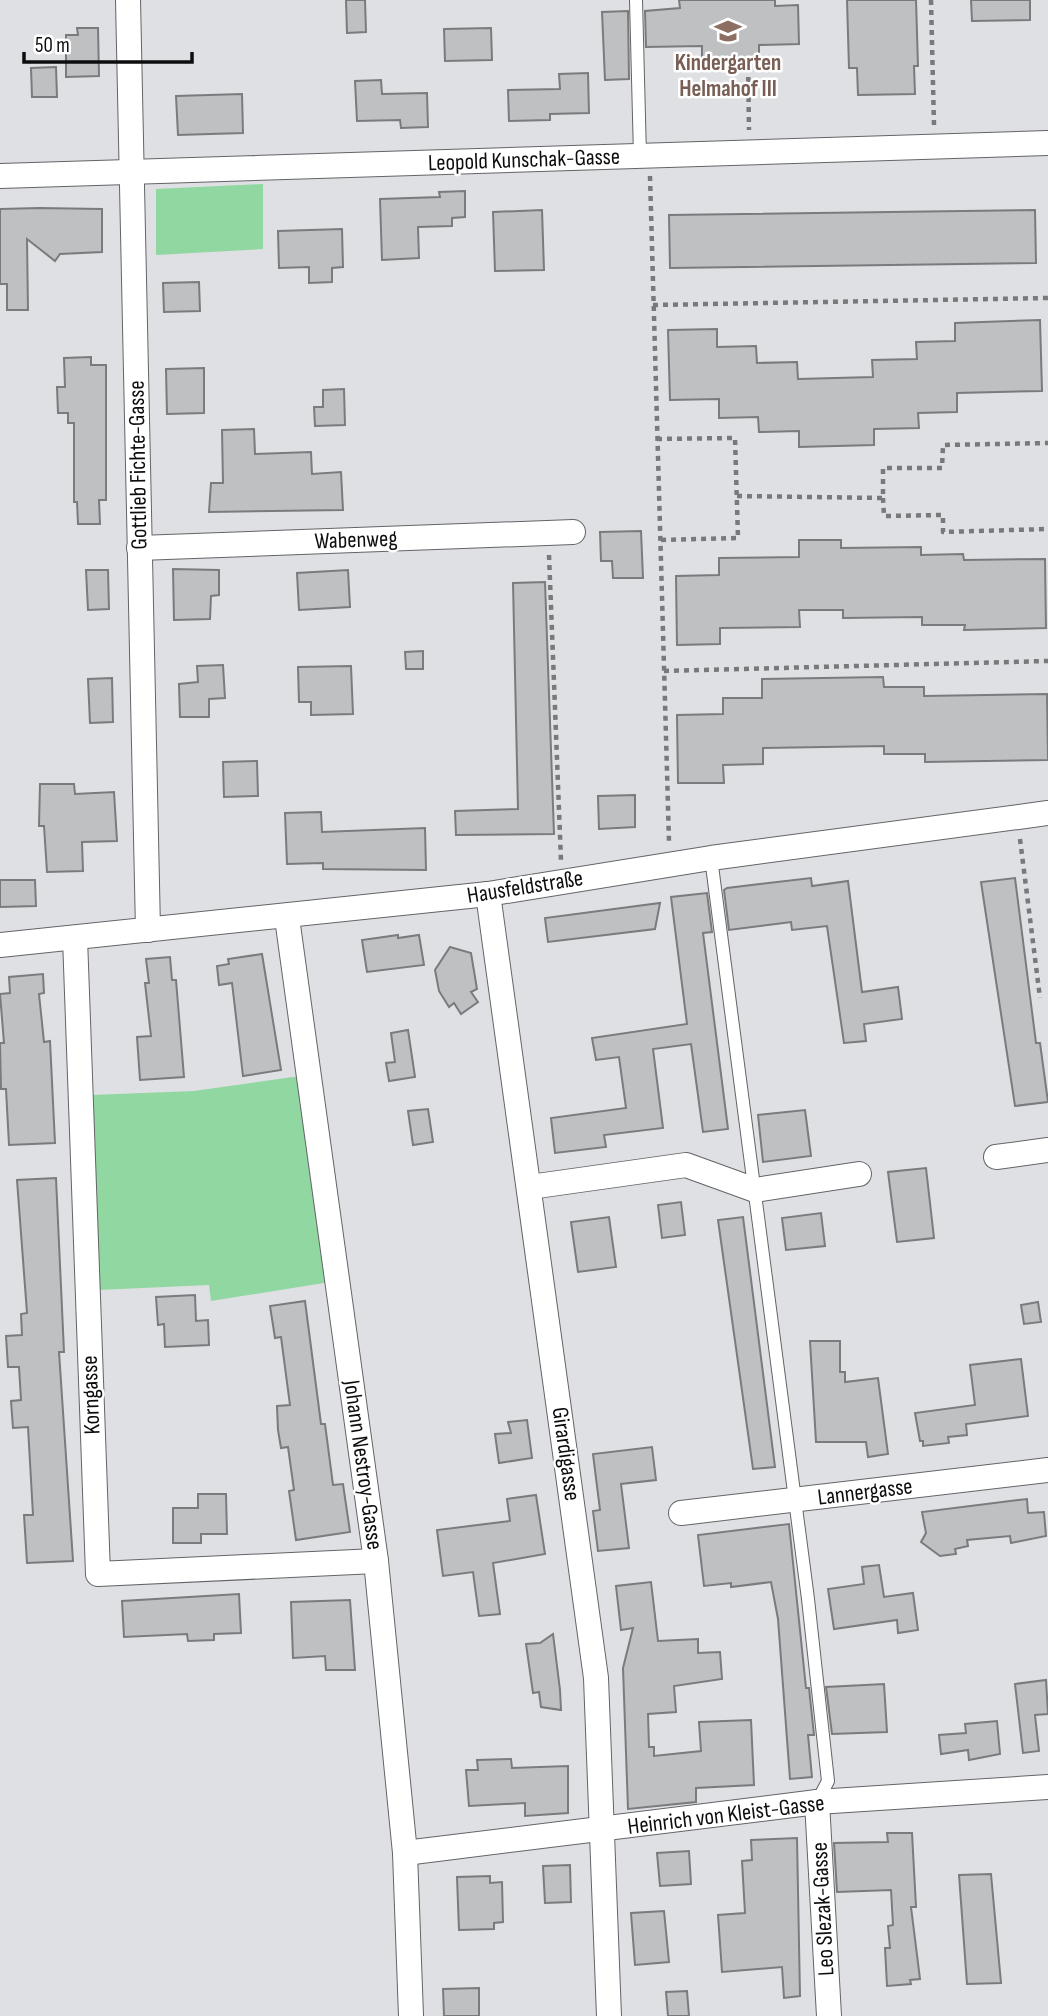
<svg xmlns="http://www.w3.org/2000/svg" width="1048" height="2016" viewBox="0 0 1048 2016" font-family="'Sofia Sans Condensed',sans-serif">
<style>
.green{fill:#91d7a1}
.building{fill:#bec0c2;stroke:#7a7b7d;stroke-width:2}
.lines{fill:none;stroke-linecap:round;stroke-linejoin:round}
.lane-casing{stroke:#636467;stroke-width:14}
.street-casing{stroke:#636467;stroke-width:26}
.path{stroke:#78797b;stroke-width:4.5;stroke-dasharray:5 5;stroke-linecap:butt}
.lane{stroke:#fff;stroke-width:12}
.street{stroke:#fff;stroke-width:24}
.labels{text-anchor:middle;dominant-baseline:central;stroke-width:5;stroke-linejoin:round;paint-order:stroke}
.education-label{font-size:23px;font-weight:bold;fill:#785e54;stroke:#fff}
.street-label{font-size:23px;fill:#0c0d0e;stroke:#fff}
</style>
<rect width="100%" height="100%" fill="#dfe0e3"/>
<!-- green -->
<g class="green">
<path d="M263 184V249L156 255V189Z"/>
<path d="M300 1076 330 1282 211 1301 209 1285 98 1290 91 1095 194 1091Z"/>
</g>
<!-- building -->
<g class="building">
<path d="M346 0H365L366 32 347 33Z"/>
<path d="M679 0H775V6L798 5 799 44 759 45V57H748L702 58V46L646 47 645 11 680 8Z"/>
<path d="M847 0H916L918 66H914L915 94 858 95 857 68H849Z"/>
<path d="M971 0H1030V20L972 21Z"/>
<path d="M628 11 629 79 605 80 602 12Z"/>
<path d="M77 28H98L99 76 66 77V35H78Z"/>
<path d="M491 28 492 60 445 61 444 29Z"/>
<path d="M56 67 57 97H32L31 68Z"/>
<path d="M588 73 589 113 550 114V120L509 121 508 90 560 89 559 74Z"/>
<path d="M381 80 382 94 427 93 428 127 401 128 400 120 357 121 355 81Z"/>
<path d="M242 94 243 133 178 135 176 96Z"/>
<path d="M465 191V217L452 218V226L418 227 419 258 382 260 380 199 440 197 439 192Z"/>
<path d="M39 208 102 209V252L60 254 55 261 27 239 28 310H7V284H0V209Z"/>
<path d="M542 210 544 270 495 271 493 212Z"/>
<path d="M1035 210 1036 263 670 268 669 215Z"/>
<path d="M342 229 343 267 332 268V282L309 283V267L279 268 278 231Z"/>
<path d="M199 282 200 311 164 312 163 283Z"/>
<path d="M1040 320 1042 391 957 393V412L918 413 919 428 874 429V445L799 447V431L759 432 758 417 719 418V399L670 400 668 330 717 329V347L756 346 757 363 797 362 798 379 873 377 872 360 917 359 916 342 955 341V323Z"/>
<path d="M91 357V365H106V500H99L100 524H78L77 502H74V423H68V413H58L57 387H65L64 358Z"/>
<path d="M204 368V413L167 414 166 369Z"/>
<path d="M344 389 345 425 315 426 314 407H323V390Z"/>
<path d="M254 429 255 454 311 452 312 474 341 472 343 510 209 512 211 483H223L222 430Z"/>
<path d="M641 531 643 578H613L612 561H601L600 532Z"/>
<path d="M799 540H841V548L921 547V555L963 554 964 560 1045 559 1046 628 964 630 965 625H922V617L843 618V610H799L800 627 720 628V644L677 645 676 576 719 575V558L799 557Z"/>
<path d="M173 569 219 570V595L211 596 210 619 174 620Z"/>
<path d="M86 570H108L109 609 88 610Z"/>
<path d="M348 570 350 607 299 610 297 573Z"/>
<path d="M545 582 554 834 456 835 455 811 518 809 513 583Z"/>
<path d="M423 651V669H406L405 652Z"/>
<path d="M223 665 225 698 209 699V717H180L179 684 198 682 197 666Z"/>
<path d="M351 666 353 714 311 715V702H299L298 667Z"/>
<path d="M883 677 884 687H924V696L1047 694 1048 760 925 762V754H884V746L763 748V764L723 765 724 783H678L677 715 723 714V698H762V679Z"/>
<path d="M112 678 113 722 90 723 88 679Z"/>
<path d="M257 761 258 796 224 797 223 762Z"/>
<path d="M40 784H74L75 794 114 792 117 841 82 842 83 871 47 872 44 826H39Z"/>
<path d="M635 795V827L599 829 598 796Z"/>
<path d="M321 812 322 832 425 828 426 870 323 869V863L287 864 285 813Z"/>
<path d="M811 878 812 886 848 881 862 992 898 987 902 1019 864 1024 866 1041 844 1043 827 926 792 930 791 922 729 930 724 890 727 888Z"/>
<path d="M1015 878 1036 1043H1040L1048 1102 1015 1106 981 882Z"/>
<path d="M0 880H35L36 906 0 907Z"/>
<path d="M707 893 712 932 703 933 728 1129 703 1132 691 1044 653 1049 663 1128 604 1135 606 1147 555 1153 551 1118 626 1108 619 1057 596 1060 592 1038 687 1024 671 897Z"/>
<path d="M660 903 655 929 548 942 545 918Z"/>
<path d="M398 935V938L419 935 424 965 367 972 362 940Z"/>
<path d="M450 947 471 953 477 989 471 992 478 1002 461 1014 454 1003 449 1007 439 991 435 970Z"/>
<path d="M262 954 281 1070 243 1076 232 983 219 985 217 966 229 964 228 959Z"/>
<path d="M170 957 172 980H176L184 1077 140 1080 137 1037 151 1036 145 983H149L146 959Z"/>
<path d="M43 974 44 993 39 994 44 1042 50 1041 55 1143 9 1145 6 1089H1L0 1043H4L0 994 10 993 9 977Z"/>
<path d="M408 1030 415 1077 389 1081 386 1063 395 1062 391 1033Z"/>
<path d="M428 1109 433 1142 413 1145 408 1111Z"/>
<path d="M805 1110 811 1156 763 1162 758 1115Z"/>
<path d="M926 1168 934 1238 897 1242 888 1172Z"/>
<path d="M56 1178 64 1352H59L73 1561 27 1563 24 1515H33L28 1427 13 1428 11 1401 21 1400 19 1367H8L6 1336 22 1335 21 1314 27 1313 17 1180Z"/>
<path d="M681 1202 685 1235 662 1238 658 1205Z"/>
<path d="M821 1213 825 1246 786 1250 782 1218Z"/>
<path d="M609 1217 616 1267 578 1272 571 1222Z"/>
<path d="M743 1217 775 1467 753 1469 718 1220Z"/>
<path d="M195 1295 196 1321 208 1320 209 1345 165 1347 164 1324 158 1325 156 1297Z"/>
<path d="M305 1301 321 1424H325L333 1485 343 1484 350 1532 296 1540 289 1491 294 1490 288 1447 281 1448 278 1430 277 1406 290 1405 281 1337 275 1338 270 1306Z"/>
<path d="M1038 1302 1041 1322 1024 1324 1021 1305Z"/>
<path d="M810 1341H840V1372H845V1382L878 1378 888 1454 868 1457 866 1442H816Z"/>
<path d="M1021 1359 1028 1416 966 1424 967 1435 948 1437 949 1443 923 1446V1441H920L915 1413 975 1405 970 1365Z"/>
<path d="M527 1420 532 1458 499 1463 495 1434 511 1433 508 1422Z"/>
<path d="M652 1447 656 1480 621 1484 629 1548 598 1551 593 1511 600 1510 593 1454Z"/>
<path d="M198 1494H226L227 1534H201V1543H173V1508H198Z"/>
<path d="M536 1495 545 1554 493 1563 500 1614 479 1616 473 1572 443 1576 437 1530 510 1521 507 1499Z"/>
<path d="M1027 1499 1028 1513 1044 1512 1046 1536 1011 1543 1010 1536 967 1540 968 1546 955 1549 956 1554 940 1556 921 1542 926 1533 922 1512Z"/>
<path d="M789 1524 806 1688H809L814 1735H808L812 1777 790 1779 778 1619 771 1582 731 1587V1583L704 1586 698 1535Z"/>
<path d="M879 1565 884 1597 913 1593 918 1630 898 1633 897 1620 834 1629 828 1589 864 1584 862 1567Z"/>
<path d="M651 1582 658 1641 698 1639V1653L720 1652 722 1679 674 1686 676 1712 648 1714 649 1747H654V1756L701 1751 699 1722 751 1720 754 1785 696 1788V1802L628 1809 623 1668 633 1628 621 1630 616 1586Z"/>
<path d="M239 1594 241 1633 214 1634V1640L188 1641 187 1634 124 1637 122 1601Z"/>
<path d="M350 1600 355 1670H326L325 1656 293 1658 291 1602Z"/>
<path d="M553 1634 560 1690 561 1710 541 1707 539 1692 533 1693 526 1644 540 1643Z"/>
<path d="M1046 1680 1048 1714 1035 1715 1039 1751 1023 1753 1015 1684Z"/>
<path d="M884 1684 887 1732 832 1734 826 1687Z"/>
<path d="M997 1721 1000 1754 969 1760 968 1750 941 1754 939 1735 966 1733 965 1724Z"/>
<path d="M511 1759 512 1768 568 1766V1813L525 1816V1803L469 1806 466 1770H478L477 1760Z"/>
<path d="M887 1833H912L916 1907H911L920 1979 910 1980 911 1984 887 1986 885 1948H890L888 1926 893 1925 891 1890 837 1892 834 1843 888 1842Z"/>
<path d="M797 1838 800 1996 784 1998 782 1967 722 1972 718 1915 745 1913 742 1861 752 1860 751 1840Z"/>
<path d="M689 1851 691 1884 660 1886 657 1853Z"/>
<path d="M570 1865 571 1902 545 1903 543 1866Z"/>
<path d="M991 1874 1001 1983 967 1984 959 1875Z"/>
<path d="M490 1876V1883L502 1882 503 1922 494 1923V1929L459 1930 457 1877Z"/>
<path d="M664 1911 669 1962 635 1965 631 1913Z"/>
<path d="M479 1988V2016H444L443 1989Z"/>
<path d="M687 1991 689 2016H668L666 1992Z"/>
</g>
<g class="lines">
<defs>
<g id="lane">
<path d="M636 0 640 156"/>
<path d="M711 858 808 1599 828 1781 817 1802"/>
</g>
<g id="street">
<path d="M128 0 148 930"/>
<path d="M0 176 1048 143"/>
<path d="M139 548 573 532"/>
<path d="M488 894 596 1678 609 2016"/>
<path d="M287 918 376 1561 405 1853 411 2016"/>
<path d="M75 938 98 1574 376 1561"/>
<path d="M0 945 488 894 711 858 1048 813"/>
<path d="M996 1157 1048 1150"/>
<path d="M530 1187 686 1165 755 1190 859 1174"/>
<path d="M681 1513 1048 1470"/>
<path d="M817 1802 829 2016"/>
<path d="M405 1853 817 1802 1048 1787"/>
</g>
</defs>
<!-- lane casing -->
<use href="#lane" class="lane-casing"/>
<!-- street casing -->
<use href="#street" class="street-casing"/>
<!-- path -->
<g class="path">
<path d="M931 0 934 125"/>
<path d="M748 57 749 130"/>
<path d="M650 176 669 842"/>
<path d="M653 305 1048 298"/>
<path d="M657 439 735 438 738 538 660 540"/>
<path d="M737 496 883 498V468H942L943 445 1048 443"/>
<path d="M883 498 884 516 943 515V532L1048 529"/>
<path d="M549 555 561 861"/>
<path d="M664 671 1048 661"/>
<path d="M1020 839 1040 998"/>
</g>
<!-- lane -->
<use href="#lane" class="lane"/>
<!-- street -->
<use href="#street" class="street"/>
</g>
<!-- icons -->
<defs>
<symbol id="school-bare" viewBox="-9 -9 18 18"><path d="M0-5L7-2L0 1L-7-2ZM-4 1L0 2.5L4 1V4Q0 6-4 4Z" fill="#8d6e63" stroke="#fff" stroke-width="2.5" paint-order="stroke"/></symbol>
</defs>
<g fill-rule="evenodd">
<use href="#school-bare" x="709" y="12" width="38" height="38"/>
</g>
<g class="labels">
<!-- education labels -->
<g class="education-label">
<text x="728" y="63">Kindergarten<tspan x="728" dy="26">Helmahof III</tspan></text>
</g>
<!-- street labels -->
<g class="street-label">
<text transform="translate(524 160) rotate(-2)">Leopold Kunschak-Gasse</text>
<text transform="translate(138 465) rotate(-91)">Gottlieb Fichte-Gasse</text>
<text transform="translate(356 540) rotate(-2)">Wabenweg</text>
<text transform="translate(525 887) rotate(-9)">Hausfeldstraße</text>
<text transform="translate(91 1395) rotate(-92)">Korngasse</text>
<text transform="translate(566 1454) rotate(82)">Girardigasse</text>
<text transform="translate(363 1465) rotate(82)">Johann Nestroy-Gasse</text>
<text transform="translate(865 1492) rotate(-7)">Lannergasse</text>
<text transform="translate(726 1815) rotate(-7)">Heinrich von Kleist-Gasse</text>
<text transform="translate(823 1909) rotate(-93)">Leo Slezak-Gasse</text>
</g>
</g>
<!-- scale -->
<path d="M24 52v10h168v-10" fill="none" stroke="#0c0d0e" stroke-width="3.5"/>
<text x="35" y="52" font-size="21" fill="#0c0d0e" stroke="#ffffff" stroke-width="5" paint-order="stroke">50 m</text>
</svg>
